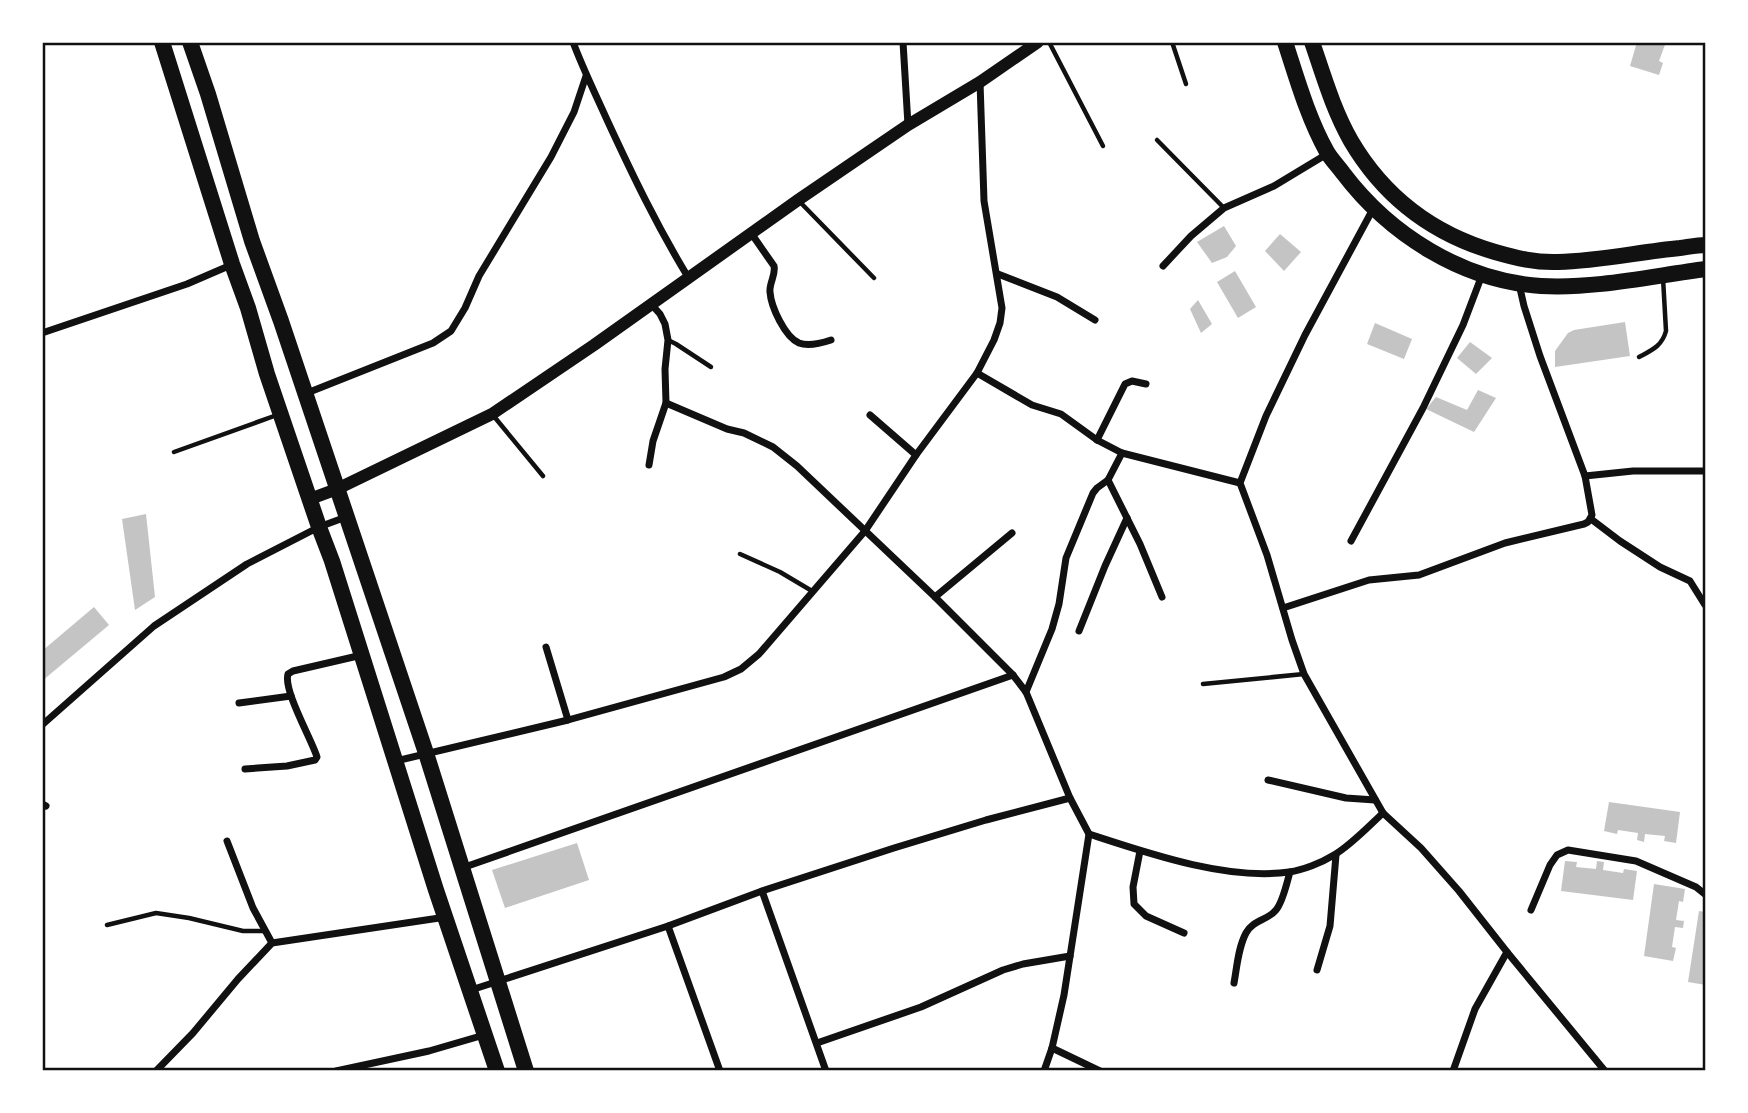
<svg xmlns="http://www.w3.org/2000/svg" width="1748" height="1113" viewBox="0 0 1748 1113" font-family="Karla,sans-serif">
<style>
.building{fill:#c4c4c4}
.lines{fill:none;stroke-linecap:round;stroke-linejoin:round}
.service{stroke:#111;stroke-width:4.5}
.minor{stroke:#111;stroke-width:7}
.tertiary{stroke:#111;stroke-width:12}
.primary{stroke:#111;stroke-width:16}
.neatline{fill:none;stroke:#111;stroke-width:2.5}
</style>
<rect width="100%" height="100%" fill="#fff"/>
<!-- building -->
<g class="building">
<path d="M1637 42H1666L1659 61 1663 63 1659 75 1630 66Z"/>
<path d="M1224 226 1236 246 1227 257 1212 263 1197 242Z"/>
<path d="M1280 234 1301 252 1284 271 1265 251Z"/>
<path d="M1235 271 1256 307 1238 318 1217 282Z"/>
<path d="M1198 300 1212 324 1201 333 1190 309Z"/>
<path d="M1625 322 1630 356 1555 367V351L1568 333 1574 330Z"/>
<path d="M1375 323 1412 339 1404 359 1367 344Z"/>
<path d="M1470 342 1492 358 1476 374 1457 358Z"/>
<path d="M1478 390 1496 398 1474 432 1426 409 1436 397 1467 410Z"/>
<path d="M146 514 155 597 135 610 122 519Z"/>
<path d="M94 607 109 625 42 681V651Z"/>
<path d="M1609 802 1680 812 1676 843 1664 841 1665 836 1645 834 1644 842 1637 840 1638 833 1618 830 1617 834 1604 831Z"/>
<path d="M577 843 589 880 505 908 492 870Z"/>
<path d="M1565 861 1577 862 1576 867 1596 869 1597 861 1604 862 1603 870 1623 873 1624 869 1637 871 1633 900 1561 891Z"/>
<path d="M1654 884 1685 889 1683 902 1679 901 1676 920 1684 921 1683 928 1675 927 1672 947 1676 948 1673 961 1644 956Z"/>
<path d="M1699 911 1706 912V985L1688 982Z"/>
</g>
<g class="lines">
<!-- service -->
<g class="service">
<path d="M1049 42 1103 146"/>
<path d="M1172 42 1186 84"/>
<path d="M1157 140 1224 208"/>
<path d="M799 201 874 278"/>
<path d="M668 340 676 344 711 367"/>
<path d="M1639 357C1652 350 1662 346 1666 331L1663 278"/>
<path d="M492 414 543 476"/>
<path d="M174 452 277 415"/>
<path d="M740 554 780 572 812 591"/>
<path d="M1203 684 1304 674"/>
<path d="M107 925 156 913 189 918 243 931H265"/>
</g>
<!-- minor -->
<g class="minor">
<path d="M573 42C583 69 596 95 608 122 633 176 657 226 688 277"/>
<path d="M903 42 908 125"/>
<path d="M1373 209 1305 335 1266 416 1240 483 1267 555 1292 640 1304 674 1383 813 1421 848 1459 891 1507 952 1605 1071"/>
<path d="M751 233 774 266C776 275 769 283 770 292 771 307 785 337 799 343 809 347 822 343 831 340"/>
<path d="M1163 266 1191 236 1224 208 1274 186 1327 154"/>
<path d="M998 274 1057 297 1095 320"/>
<path d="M42 333 187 284 231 265"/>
<path d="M977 373 1032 405 1061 414 1097 440 1122 453 1240 483"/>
<path d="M307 393 433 343 451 331 465 308 479 276 551 157 574 112 586 76"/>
<path d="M666 403 727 429 744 433 773 447 797 466 935 597 1013 675 1026 692 1070 798 1089 834 1064 995 1052 1048 1044 1071"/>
<path d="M870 415 916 455"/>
<path d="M1097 440 1125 384 1132 381 1146 384"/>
<path d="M1122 453 1108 480 1140 544 1162 597"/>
<path d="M649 465 653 441 666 403 665 369 668 340 665 324 660 314 651 304"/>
<path d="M1585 476 1633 471H1706"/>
<path d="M1591 519 1620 541 1660 567 1690 581 1705 605"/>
<path d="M1351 541 1423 408 1463 325 1482 275"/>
<path d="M935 597 1012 533"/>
<path d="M1283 608 1369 580 1419 575 1505 543 1584 524 1588 522 1592 515 1585 476 1540 356 1524 306 1519 284"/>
<path d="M1079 631 1105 566 1127 518"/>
<path d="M546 647 568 720"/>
<path d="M1026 692 1052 629 1059 604 1066 558 1093 493 1097 488 1108 480"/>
<path d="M239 703 291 696"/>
<path d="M42 725 154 626 247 564 319 527 346 517"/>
<path d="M396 761 568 720 724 677 741 669 759 654 865 531 916 455 977 373 994 340 1000 323 1002 308 984 201 980 82"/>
<path d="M245 769 287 766 315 760 317 757C311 738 283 690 288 674L293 671 362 655"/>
<path d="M1268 780 1346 798 1375 800"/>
<path d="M42 804 46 806"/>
<path d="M1089 834C1147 853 1228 881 1289 872 1303 870 1321 863 1334 855 1350 846 1369 826 1383 813"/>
<path d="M227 841 253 908 272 943"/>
<path d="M1140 851 1133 887 1134 904 1146 916 1184 933"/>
<path d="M462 868 1013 675"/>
<path d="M762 891 826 1071"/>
<path d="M1531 910 1550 865 1557 855 1568 850 1636 861 1696 887 1706 895"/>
<path d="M668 926 720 1071"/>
<path d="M1317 970 1330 926 1336 855"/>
<path d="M1234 983C1237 967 1238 948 1246 933 1253 920 1268 920 1276 910 1283 902 1287 882 1290 872"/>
<path d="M471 990 668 926 762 891 894 848 986 820 1070 798"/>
<path d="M817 1043 921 1007 1003 970 1023 964 1070 956"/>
<path d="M1052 1048 1100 1071"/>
<path d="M156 1071 193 1033 238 979 272 943 446 917"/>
<path d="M336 1071 429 1051 484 1035"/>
<path d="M1453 1071 1475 1009 1507 952"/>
</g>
<!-- tertiary -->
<path class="tertiary" d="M310 499 337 489 492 414 594 345 798 200 908 125 980 82 1038 42"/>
<!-- primary -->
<g class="primary">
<path d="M162 42 232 264 248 308 267 374 319 527 332 561 436 890 497 1071"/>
<path d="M190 42 208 94 252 241 281 321 426 753 526 1071"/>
<path d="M1285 42C1297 79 1308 118 1327 152 1331 159 1338 166 1343 173 1390 235 1463 281 1541 286 1596 289 1652 276 1706 269"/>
<path d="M1312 42C1324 77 1333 109 1351 141 1384 197 1433 234 1495 252 1516 258 1536 263 1558 262 1599 261 1639 252 1680 248 1688 247 1697 245 1706 245"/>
</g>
</g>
<!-- border -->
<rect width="1748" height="1113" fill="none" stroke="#ffffff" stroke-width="88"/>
<rect x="44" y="44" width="1660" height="1025" class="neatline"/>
</svg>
